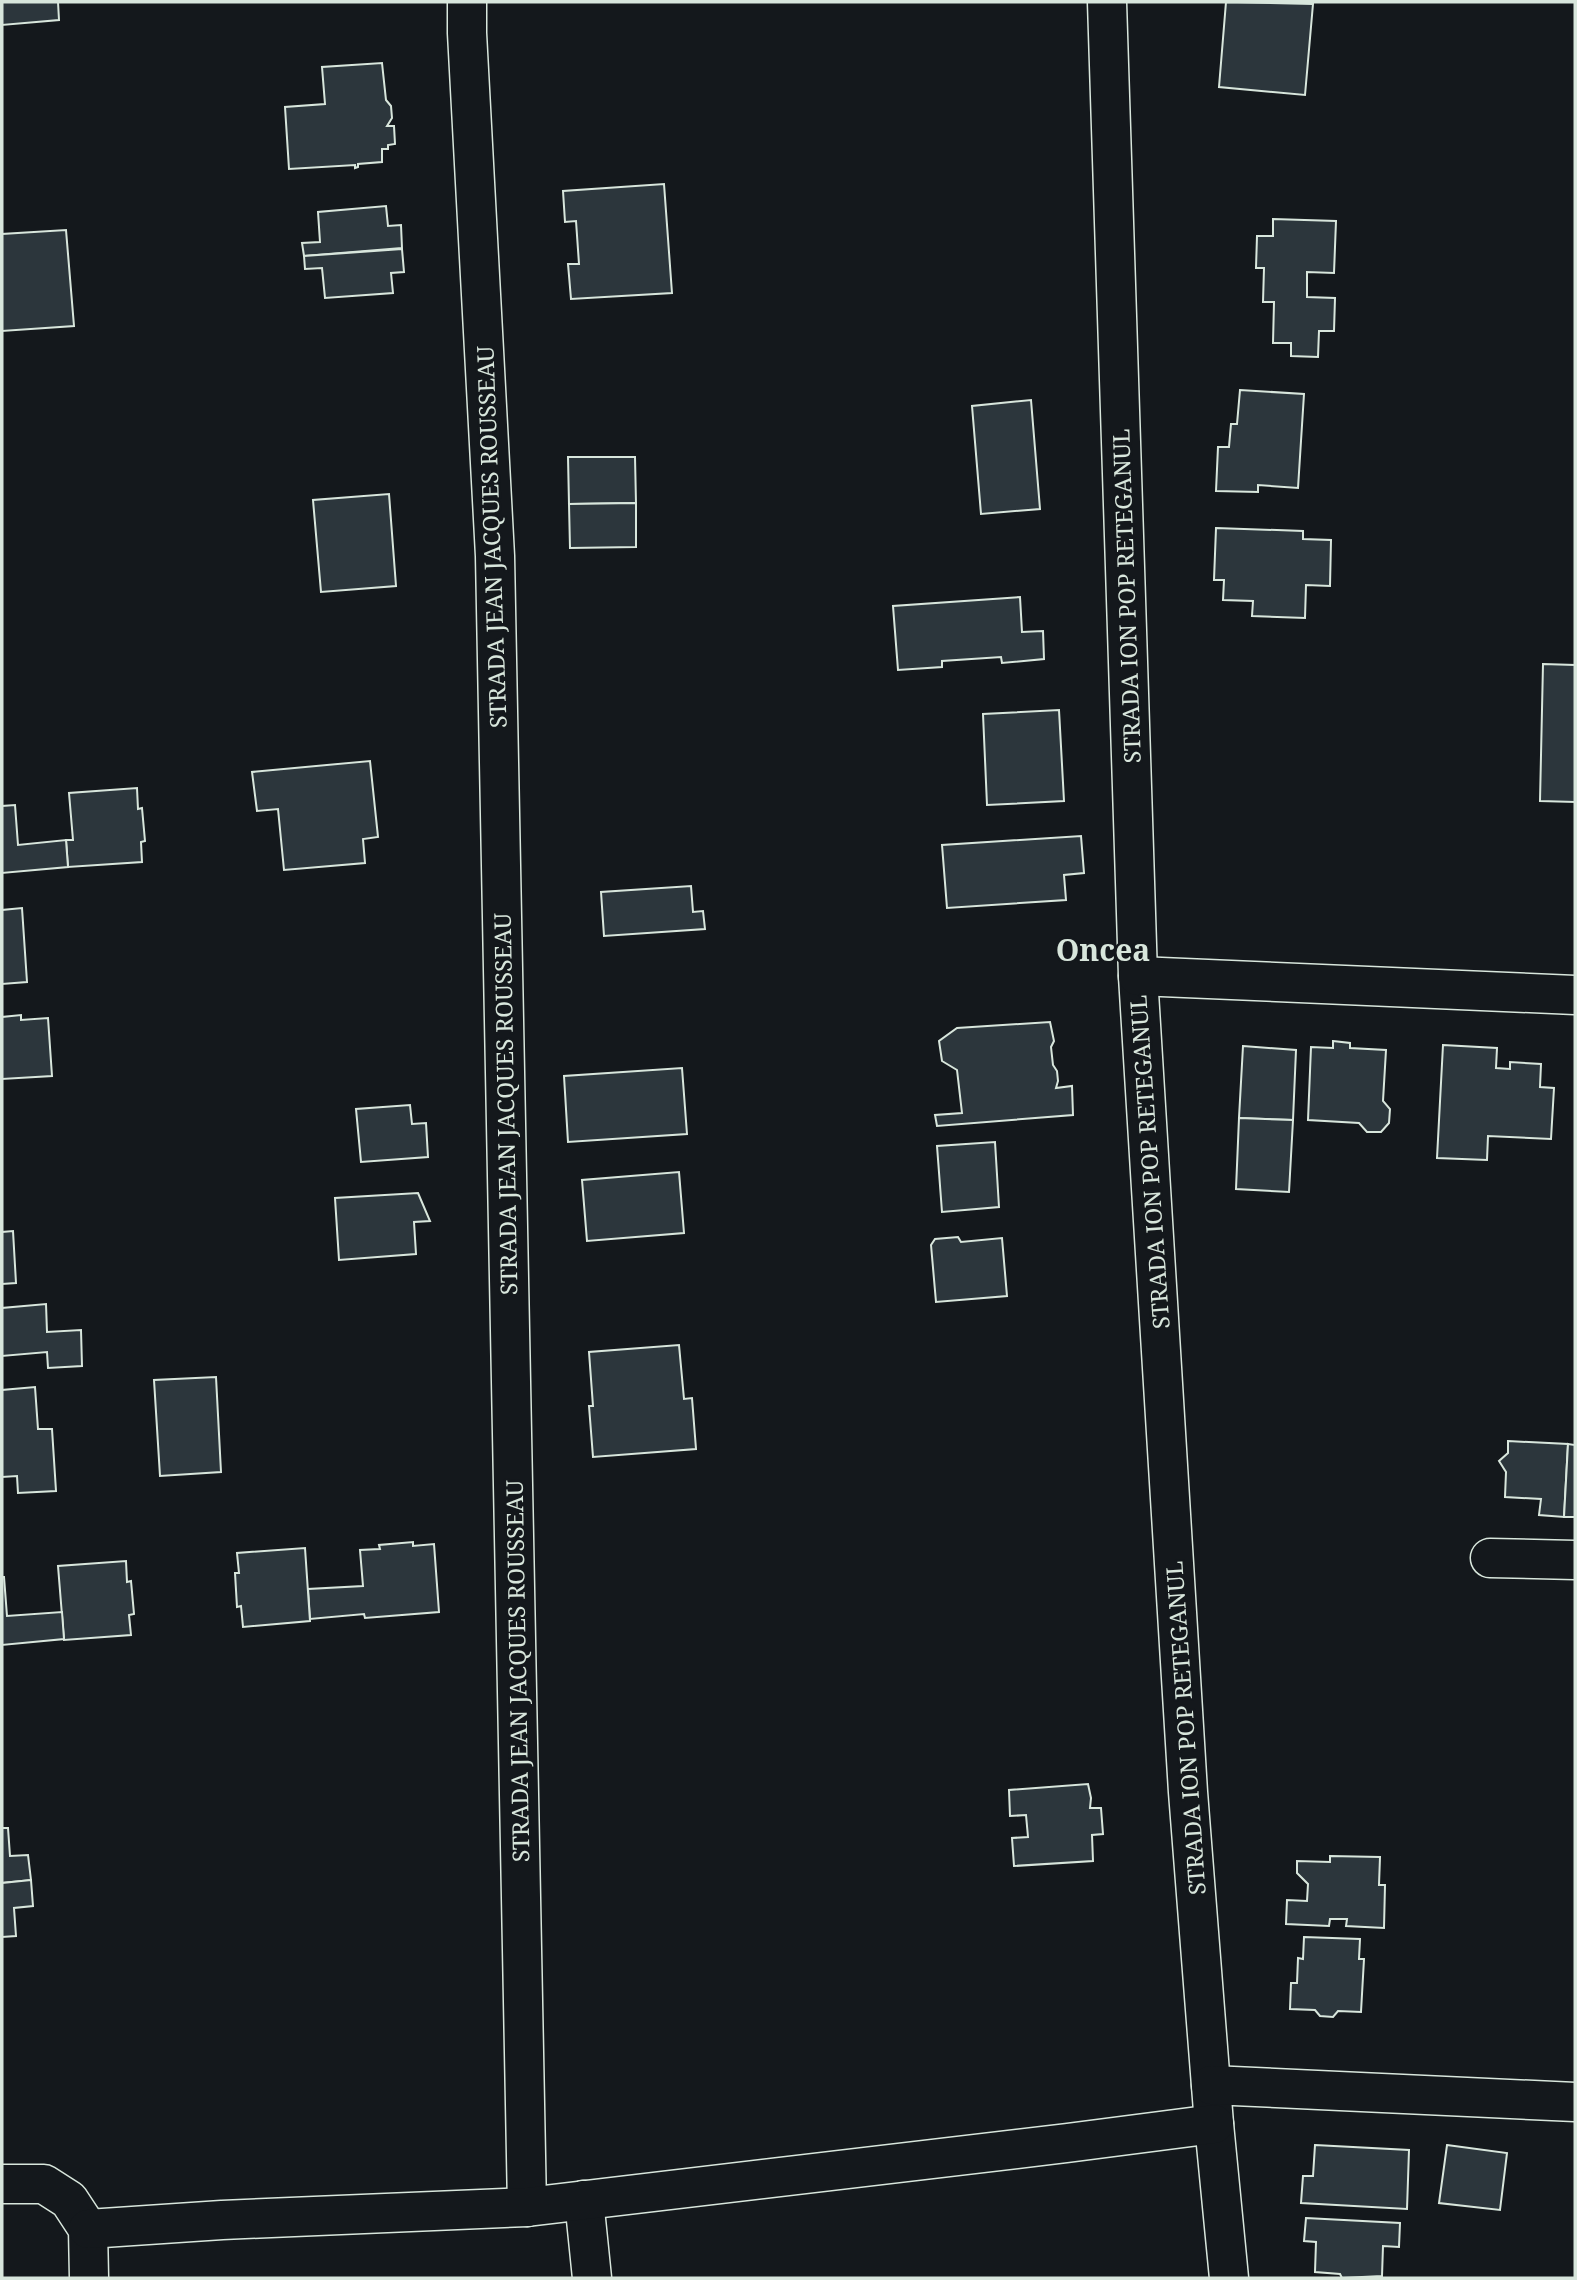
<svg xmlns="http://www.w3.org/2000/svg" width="1577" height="2280" viewBox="0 0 1577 2280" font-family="'Noto Serif',serif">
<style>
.building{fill:#2c363c;stroke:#d8e6dc;stroke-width:2}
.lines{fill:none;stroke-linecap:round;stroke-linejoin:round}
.minor-casing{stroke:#d8e6dc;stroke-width:41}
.minor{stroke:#14181c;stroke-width:38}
.labels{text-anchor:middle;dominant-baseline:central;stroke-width:5;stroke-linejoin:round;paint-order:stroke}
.street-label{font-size:23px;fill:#d8e6dc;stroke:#14181c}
.district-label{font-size:30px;font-weight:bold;fill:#d8e6dc;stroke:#14181c}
</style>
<rect width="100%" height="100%" fill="#14181c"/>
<!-- building -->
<g class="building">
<path d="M2 2H58L59 20 2 25Z"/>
<path d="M1226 2 1313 4 1305 95 1219 87Z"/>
<path d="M382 63 386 100 391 106 392 118 387 126H394L395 144 388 145V149H382V162L358 164V167L355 168V165L289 169 285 107 325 104 322 67Z"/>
<path d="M664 184 672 293 571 299 568 264H579L576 221 565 222 563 191Z"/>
<path d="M386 206 388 226 401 225 402 248 304 256 302 243 320 242 318 212Z"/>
<path d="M1273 219 1336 221 1334 273 1307 272V297L1335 298 1334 331H1319L1318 357 1291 356V343H1273L1274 302H1263L1264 268H1256L1257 236H1273Z"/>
<path d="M66 230 74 326 2 331V234Z"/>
<path d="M402 249 404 272 391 273 393 293 325 298 322 268 305 269 304 256Z"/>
<path d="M1240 390 1304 394 1298 488 1258 485V492L1216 491 1218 447H1229L1231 424H1237Z"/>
<path d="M1031 400 1040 509 981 514 972 406Z"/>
<path d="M568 457H635L636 503 569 504Z"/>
<path d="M389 494 396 586 321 592 313 500Z"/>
<path d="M636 503V547L570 548 569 504Z"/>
<path d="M1216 528 1303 531V539L1331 540 1330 586 1306 585 1305 618 1252 616 1253 601 1223 600 1224 580H1214Z"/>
<path d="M1020 597 1022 632 1043 631 1044 659 1002 663 1001 657 942 661V667L898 670 893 606Z"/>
<path d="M1543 664 1575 665V802L1540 801Z"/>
<path d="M1059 710 1064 801 987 805 983 714Z"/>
<path d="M370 761 378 837 363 839 365 863 284 870 278 809 257 811 252 772Z"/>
<path d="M137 788 138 809 142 808 145 841 141 842 142 862 68 867 66 840H73L69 793Z"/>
<path d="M15 805 18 845 66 840 68 867 2 873V806Z"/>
<path d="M1081 836 1084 873 1064 875 1066 900 947 908 942 845Z"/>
<path d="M691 886 693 912 703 911 705 929 604 936 601 892Z"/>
<path d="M22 908 27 982 2 984V910Z"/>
<path d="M21 1015V1020L48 1018 52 1076 2 1079V1017Z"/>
<path d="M1050 1022 1054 1041 1051 1047 1053 1065 1057 1071 1058 1081 1056 1088 1072 1086 1073 1115 937 1126 935 1115 962 1113 957 1070 942 1061 939 1041 957 1028Z"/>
<path d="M1333 1041 1350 1043V1048L1386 1050 1383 1101 1390 1109 1389 1123 1381 1132H1367L1359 1123 1308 1120 1311 1047 1333 1048Z"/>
<path d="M1443 1045 1497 1048 1496 1068 1510 1069V1062L1541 1064 1540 1087 1554 1088 1551 1139 1488 1136 1487 1160 1437 1158Z"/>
<path d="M1243 1046 1296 1050 1293 1120 1239 1118Z"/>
<path d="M682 1068 687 1134 568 1142 564 1076Z"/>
<path d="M410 1105 412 1124 426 1123 428 1157 361 1162 356 1109Z"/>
<path d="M1239 1118 1293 1120 1289 1192 1236 1189Z"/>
<path d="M995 1142 999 1207 942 1212 937 1146Z"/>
<path d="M679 1172 684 1233 587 1241 582 1180Z"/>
<path d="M418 1193 430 1221 414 1222 416 1254 339 1260 335 1198Z"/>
<path d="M13 1231 16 1283 2 1284V1232Z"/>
<path d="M958 1237 961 1242 1002 1238 1007 1296 936 1302 931 1245 935 1239Z"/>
<path d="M46 1304 47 1332 81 1330 82 1366 48 1368 47 1352 2 1356V1308Z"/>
<path d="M679 1345 684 1399 692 1398 696 1449 593 1457 589 1406H593L589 1352Z"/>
<path d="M216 1377 221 1472 160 1476 154 1380Z"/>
<path d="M35 1387 38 1429H52L56 1491 18 1493 17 1476 2 1477V1390Z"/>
<path d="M1508 1441 1568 1444 1564 1517 1539 1515 1541 1499 1505 1497 1506 1472 1499 1461 1508 1453Z"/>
<path d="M1568 1444 1575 1445V1517H1564Z"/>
<path d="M413 1542V1546L434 1544 439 1612 365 1618 364 1614 310 1619 308 1589 363 1586 360 1550 380 1549 379 1545Z"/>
<path d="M305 1548 310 1621 243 1627 241 1606 237 1607 235 1573H239L237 1553Z"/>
<path d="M126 1561 127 1582 131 1581 134 1614 129 1615 131 1635 64 1640 58 1566Z"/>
<path d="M2 1577H4L7 1616 62 1612 64 1639 2 1645Z"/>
<path d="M1088 1784 1091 1798 1090 1808H1101L1103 1834 1092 1835 1093 1861 1014 1866 1012 1838 1028 1837 1026 1815 1010 1816 1009 1790Z"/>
<path d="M2 1828H8L10 1856 28 1855 31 1880 2 1883Z"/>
<path d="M1330 1856 1380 1857 1379 1885H1385L1384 1928 1346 1926 1347 1919H1330L1329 1926 1286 1924 1287 1900 1307 1901 1308 1884 1297 1873V1861L1330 1862Z"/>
<path d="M31 1880 33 1906 14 1908 16 1936 2 1937V1883Z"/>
<path d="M1304 1937 1360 1939 1359 1959H1364L1361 2012 1338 2011 1333 2017 1320 2016 1315 2010 1290 2009 1291 1983H1297L1298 1958 1303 1959Z"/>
<path d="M1315 2145 1409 2150 1407 2209 1301 2203 1303 2176H1313Z"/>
<path d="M1447 2145 1507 2153 1500 2210 1439 2203Z"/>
<path d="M1306 2218 1400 2223 1399 2247 1383 2246 1382 2276 1342 2278 1340 2274 1315 2272 1316 2242 1304 2241Z"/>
</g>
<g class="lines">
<defs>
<g id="minor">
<path d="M467 2V33L495 556 527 2207"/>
<path d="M1107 2 1138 976 1188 1792 1214 2124 1229 2278"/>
<path d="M1138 976 1575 995"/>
<path d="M1490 1558 1575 1560"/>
<path d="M1211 2085 1575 2102"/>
<path d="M2 2184H44L69 2200 88 2229 89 2278"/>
<path d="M584 2200 592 2278"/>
<path d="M88 2229 222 2220 527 2207 1067 2143 1214 2124"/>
</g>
</defs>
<!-- minor casing -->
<use href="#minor" class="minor-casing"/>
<!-- minor -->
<use href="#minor" class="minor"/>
</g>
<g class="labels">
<!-- street labels -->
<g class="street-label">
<text transform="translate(491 537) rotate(-92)">STRADA JEAN JACQUES ROUSSEAU</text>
<text transform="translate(1126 596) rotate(-92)">STRADA ION POP RETEGANUL</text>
<text transform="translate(505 1104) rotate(-91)">STRADA JEAN JACQUES ROUSSEAU</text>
<text transform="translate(1149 1162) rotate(-94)">STRADA ION POP RETEGANUL</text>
<text transform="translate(517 1671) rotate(-91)">STRADA JEAN JACQUES ROUSSEAU</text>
<text transform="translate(1185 1728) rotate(-94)">STRADA ION POP RETEGANUL</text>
</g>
<!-- district labels -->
<g class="district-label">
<text x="1103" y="949">Oncea</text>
</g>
</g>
<!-- border -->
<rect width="1577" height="2280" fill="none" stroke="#d8e6dc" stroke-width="7"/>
</svg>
